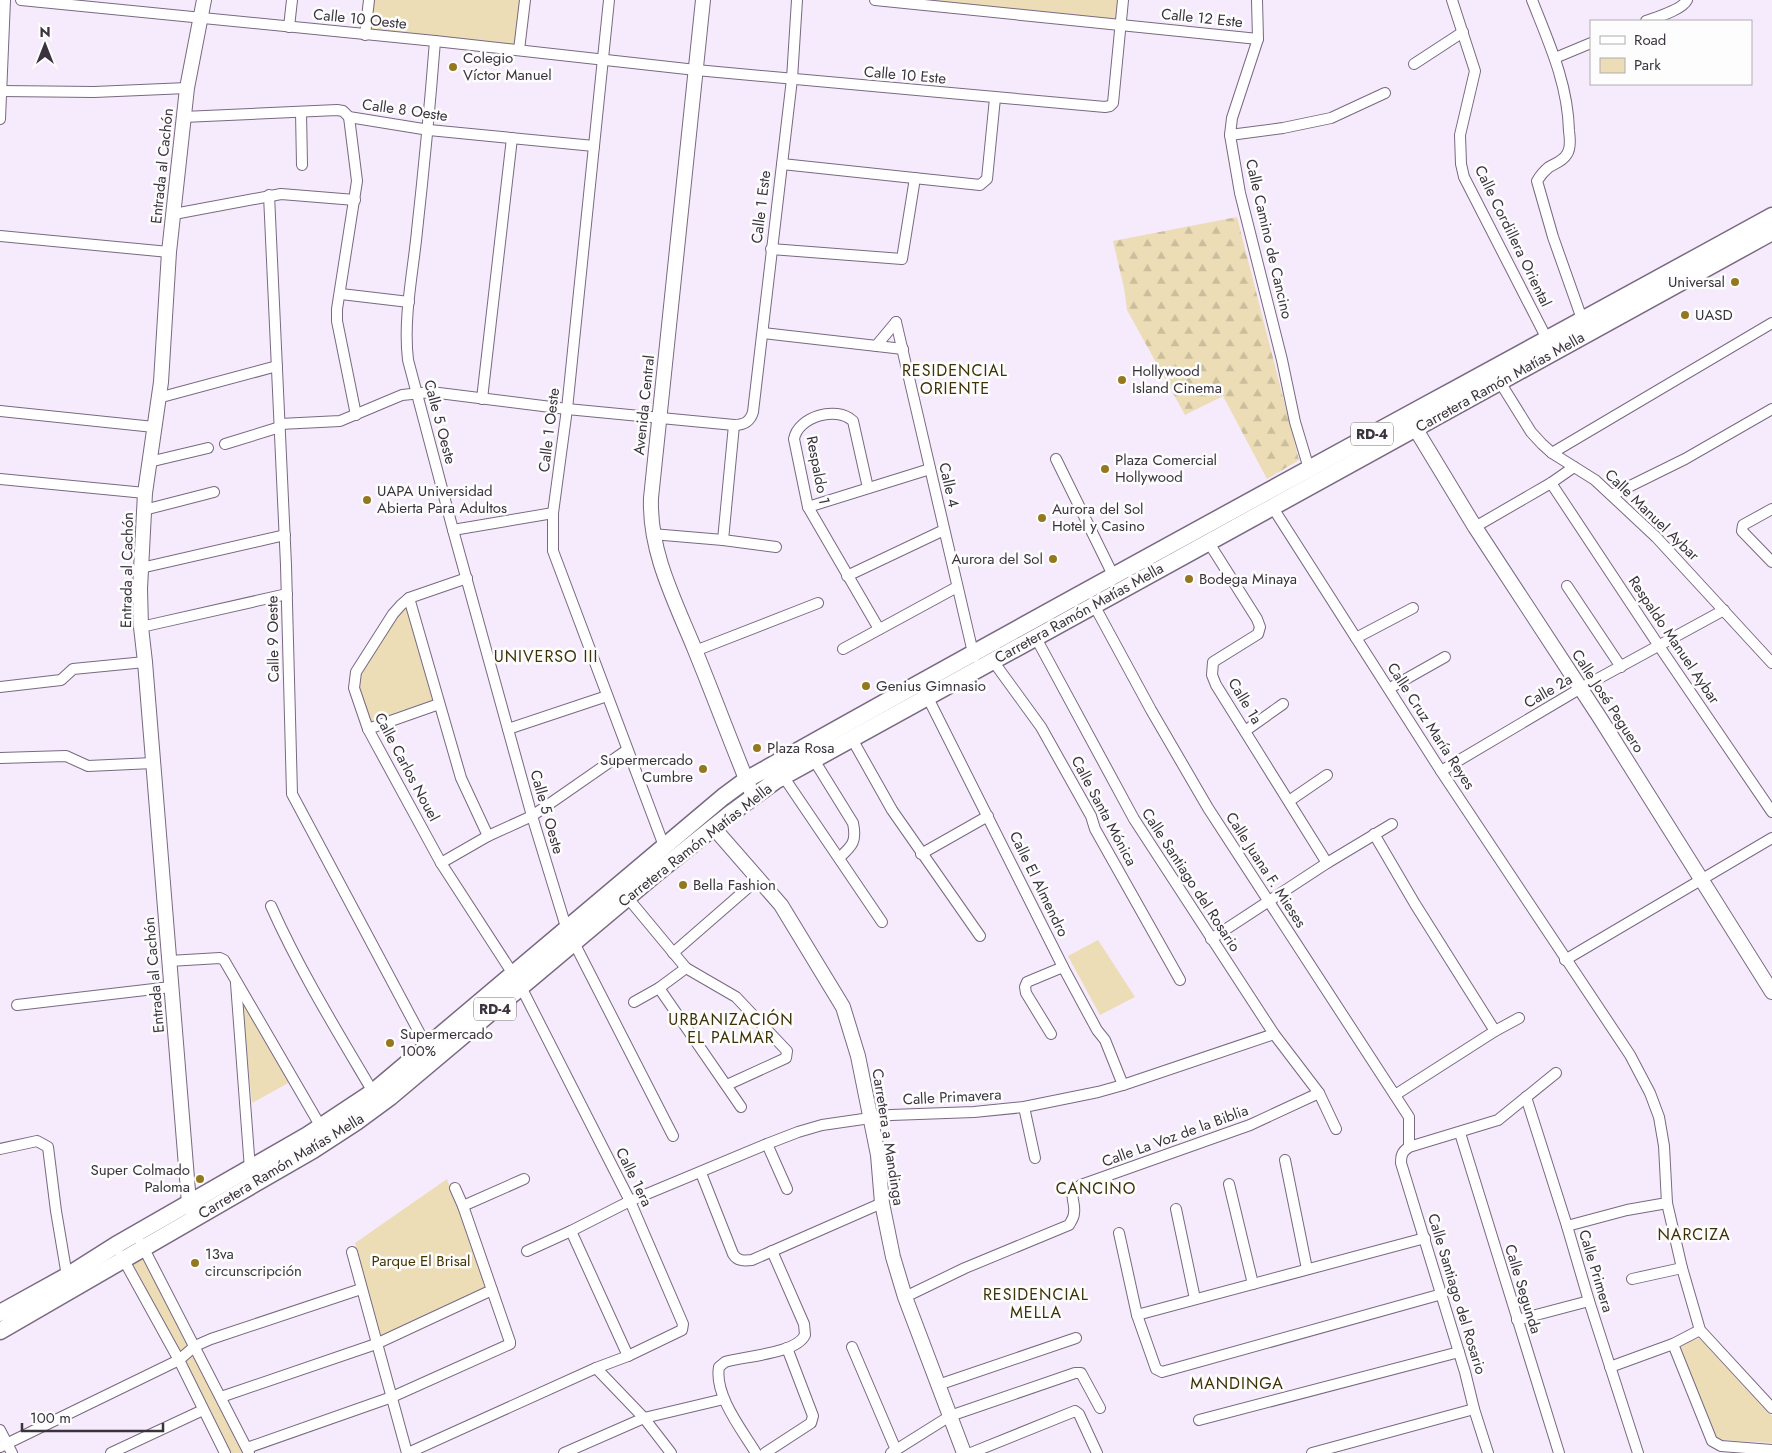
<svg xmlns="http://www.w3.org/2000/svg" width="1772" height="1453" viewBox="0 0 1772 1453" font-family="Jost,sans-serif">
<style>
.forest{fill:url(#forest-firs)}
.park{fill:#ecddb6}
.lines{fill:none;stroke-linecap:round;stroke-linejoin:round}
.street-casing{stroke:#796981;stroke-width:12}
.secondary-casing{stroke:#796981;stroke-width:16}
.primary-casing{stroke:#796981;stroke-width:19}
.street{stroke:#fff;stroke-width:10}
.secondary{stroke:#fff;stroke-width:14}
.primary{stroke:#fff;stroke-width:16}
.poi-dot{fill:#94781f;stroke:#fdfdfd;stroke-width:2}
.labels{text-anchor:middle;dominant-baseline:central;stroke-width:5;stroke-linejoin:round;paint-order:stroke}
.shield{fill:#fdfdfd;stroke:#747077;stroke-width:1}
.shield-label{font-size:14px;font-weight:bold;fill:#3a333d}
.street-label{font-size:15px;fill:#3a333d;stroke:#fdfdfd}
.poi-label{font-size:15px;fill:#3a333d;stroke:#fdfdfd;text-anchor:start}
.park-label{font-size:15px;fill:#433300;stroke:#fdfdfd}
.neighbourhood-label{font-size:16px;letter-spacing:1px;fill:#3e3106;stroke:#fdfdfd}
</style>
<defs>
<pattern id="forest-firs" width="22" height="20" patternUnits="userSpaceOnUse" patternTransform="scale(1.25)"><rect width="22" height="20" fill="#ecddb6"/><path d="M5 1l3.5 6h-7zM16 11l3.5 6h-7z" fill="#cbbe9d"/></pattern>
</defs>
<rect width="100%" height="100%" fill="#f6ebfc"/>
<!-- forest -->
<path class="forest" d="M1237 217 1299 460 1267 479 1223 396 1185 415 1127 310 1124 288 1113 241Z"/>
<!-- park -->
<g class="park">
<path d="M374 0H521L516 46 370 32Z"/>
<path d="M905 0H1120L1118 21Z"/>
<path d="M408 604 434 700 369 722C365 713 359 702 357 693 350 662 390 625 408 604Z"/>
<path d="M1098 940 1135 997 1100 1015 1068 956Z"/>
<path d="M241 996 290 1082 252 1103Z"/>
<path d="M447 1179 488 1287 380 1337 355 1243Z"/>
<path d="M143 1257 244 1453H230L133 1264Z"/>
<path d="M1699 1338 1772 1416V1443L1722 1440 1713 1436 1679 1346Z"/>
</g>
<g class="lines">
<defs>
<g id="street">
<path d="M21 0 435 41 696 70 1105 107 1110 106 1113 103 1123 0"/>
<path d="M609 0 567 409 553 513V551L664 846"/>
<path d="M875 0 1258 39"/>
<path d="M1257 0 1258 39 1232 118 1230 135 1240 193 1282 360 1295 422 1310 472"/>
<path d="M1452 0 1475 71 1460 135 1461 164 1464 177 1547 339"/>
<path d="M1532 0C1549 43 1568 84 1569 131 1570 138 1571 148 1567 154 1563 161 1556 163 1549 167 1544 171 1540 176 1537 181L1553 237 1582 319"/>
<path d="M1646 21C1657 17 1682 10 1687 0"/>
<path d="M289 27 292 0"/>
<path d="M365 35 369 0"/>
<path d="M435 41C430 105 424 168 417 231 413 273 403 318 408 360L453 530 532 816 566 927 673 1136"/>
<path d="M519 50 525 0"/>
<path d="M1555 58 1591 43"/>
<path d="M1414 64 1463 32"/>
<path d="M1 91 94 92 187 88"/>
<path d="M301 112 302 165"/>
<path d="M183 117 337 110 343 111 349 117 429 130 594 146"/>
<path d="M349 117 357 181 337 309V321L356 415"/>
<path d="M0 119 5 0"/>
<path d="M1230 135 1283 128 1331 118 1385 93"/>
<path d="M782 164 980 185 987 179 995 98"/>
<path d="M269 195 286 565 292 794 427 1047"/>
<path d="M174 214 281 194 355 200"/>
<path d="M0 236 169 252"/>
<path d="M771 249 902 259 915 178"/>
<path d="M341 294 409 302"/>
<path d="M896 322 974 657"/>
<path d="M763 333 903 349"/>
<path d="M876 346 896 322"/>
<path d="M1498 379 1531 432 1542 444 1552 453 1595 480 1656 537 1772 663"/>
<path d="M158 398 277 366"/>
<path d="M482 399 512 138"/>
<path d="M0 411 154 427"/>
<path d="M280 424 340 421 402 395 431 392 567 409 734 425C744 425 750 422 753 412L792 79 797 0"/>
<path d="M225 444 280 427"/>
<path d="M1552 453 1772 323"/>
<path d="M1056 459 1114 577"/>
<path d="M149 462 208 448"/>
<path d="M0 479 145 493"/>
<path d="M1551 483 1659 646 1772 812"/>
<path d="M868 488 853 421C836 405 798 417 794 439L808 507 879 629"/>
<path d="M1612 495 1685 459 1772 409"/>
<path d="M808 507 930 469"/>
<path d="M1273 508 1441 771 1630 1055 1650 1093 1659 1117 1664 1146 1667 1203 1682 1268 1700 1330 1772 1408"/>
<path d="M1772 509 1743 525 1742 531 1772 562"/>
<path d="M144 510 214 492"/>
<path d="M1475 527 1551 483 1574 467"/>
<path d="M453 530 553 513"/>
<path d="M652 534 723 540 776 547"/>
<path d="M723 540 734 425"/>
<path d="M1209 543 1257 619 1260 627 1258 634 1213 662 1212 675 1216 685 1327 863"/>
<path d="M141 568 285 535"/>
<path d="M847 576 944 530"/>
<path d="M467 578 409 598 401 605 393 614 356 672 354 688 368 729 441 863 513 974"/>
<path d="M1567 586 1621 667"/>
<path d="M409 598 461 778 488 836"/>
<path d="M1094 605 1151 710 1208 808 1409 1117V1147"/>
<path d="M141 627 287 594"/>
<path d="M1036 638 1134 819 1274 1034 1319 1093 1336 1129"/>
<path d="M1356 638 1413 608"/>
<path d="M843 649 957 587"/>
<path d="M695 651 818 603"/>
<path d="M993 661 1041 727 1091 816 1095 829 1180 980"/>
<path d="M0 687 61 680 73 669 145 662"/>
<path d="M1390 688 1445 657"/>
<path d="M927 696 1063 967 1097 1030 1105 1040 1123 1085"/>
<path d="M368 729 439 704"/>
<path d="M508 729 607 696"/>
<path d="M1245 731 1283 704"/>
<path d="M852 739 892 810 980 936"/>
<path d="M0 758 66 756 88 766 153 763"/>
<path d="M814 760 853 823C857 842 852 846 839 858"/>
<path d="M1441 771 1581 688 1724 610"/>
<path d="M783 776 882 922"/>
<path d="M1289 801 1327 775"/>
<path d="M1374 834 1415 904 1495 1031"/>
<path d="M921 854 988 816"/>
<path d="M441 863 488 836 532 816 627 750"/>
<path d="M627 897 686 968 736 997 787 1051 786 1058 727 1085"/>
<path d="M271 906C300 971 337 1031 373 1092"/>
<path d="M1211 939 1327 863 1392 824"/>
<path d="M673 953 758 879"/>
<path d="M1565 960 1772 838"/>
<path d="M169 961 220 958 224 960 321 1127"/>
<path d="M236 983 250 1169"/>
<path d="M659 988 741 1107"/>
<path d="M634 1002 659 988 686 968"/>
<path d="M17 1005 171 987"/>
<path d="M1051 1034 1026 993 1025 987 1027 982 1063 967"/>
<path d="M1395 1095 1495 1031 1519 1018"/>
<path d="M1526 1097 1567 1226 1589 1301 1638 1453"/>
<path d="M1024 1107 1035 1158"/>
<path d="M1460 1133 1559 1453"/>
<path d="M767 1144 787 1189"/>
<path d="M0 1149 37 1141 48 1147 56 1211 67 1276"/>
<path d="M1285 1160 1307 1269"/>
<path d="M701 1173 733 1254C737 1261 744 1261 752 1260L882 1203"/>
<path d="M1229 1184 1253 1284"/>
<path d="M463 1206 524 1179"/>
<path d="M1176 1209 1195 1299"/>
<path d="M1567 1226 1627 1210 1667 1203"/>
<path d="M571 1231 628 1356"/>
<path d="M1119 1233 1137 1315 1156 1369 1162 1372 1442 1294"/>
<path d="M141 1243 249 1453"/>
<path d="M527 1251 571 1231 630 1201 767 1144 798 1132 822 1125 891 1115 974 1112 1024 1107 1098 1092 1123 1085 1274 1034"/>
<path d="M352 1252 407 1453"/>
<path d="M121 1255 179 1360 225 1453"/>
<path d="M1632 1279 1682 1268"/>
<path d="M905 1297 965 1268 1069 1225C1071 1221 1074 1218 1074 1213 1076 1200 1066 1195 1081 1185L1250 1125 1319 1093"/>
<path d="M1137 1315 1425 1238"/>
<path d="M1517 1320 1589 1301"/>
<path d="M1673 1344 1712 1441 1721 1446 1772 1450"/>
<path d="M852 1347 896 1450"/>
<path d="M1610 1367 1673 1344 1700 1330"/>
<path d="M596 1368 644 1418 671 1453"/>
<path d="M938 1385 1076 1338"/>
<path d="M221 1397 376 1344 492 1290"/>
<path d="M1199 1420 1459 1352"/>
<path d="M0 1430 12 1453"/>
<path d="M0 1447 179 1360 195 1346 211 1339 361 1289"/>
<path d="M247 1448 392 1397 510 1344V1342L463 1206 455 1188"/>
<path d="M111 1453 203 1410"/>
<path d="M408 1453 596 1368 628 1356 682 1330 683 1324 630 1201 521 987"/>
<path d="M564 1453 644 1418 724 1399"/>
<path d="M756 1453C742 1430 714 1395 719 1367L725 1362C744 1356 796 1354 805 1335L804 1324 772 1251"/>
<path d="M765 1453 811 1423 813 1416 787 1348"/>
<path d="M891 1453 950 1416 1075 1373H1081L1100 1408"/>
<path d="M971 1453 1075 1411 1079 1414 1097 1453"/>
<path d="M1312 1453 1474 1409"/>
<path d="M1488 1453 1474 1409 1465 1372 1401 1163C1401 1155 1402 1152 1409 1147L1498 1120 1556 1073"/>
</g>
<g id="secondary">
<path d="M703 0 651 498C649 552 675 601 695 650 715 699 733 748 753 796"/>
<path d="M1415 428 1475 527 1600 718 1772 992"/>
<path d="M713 827 781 905 843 1007 858 1056 878 1155 882 1203 893 1257 905 1297 964 1453"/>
<path d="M192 1211 189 1203 145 662 141 627 140 589 145 493 161 382 169 252 187 88 204 0"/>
</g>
<g id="primary">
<path d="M0 1313 67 1276 116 1245 308 1135 373 1092 723 797 746 780C1086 588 1430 404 1772 216"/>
<path d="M0 1331 313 1150 356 1122 390 1097 659 871 730 814 775 781 1772 232"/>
</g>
</defs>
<!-- street casing -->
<use href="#street" class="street-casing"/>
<!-- secondary casing -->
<use href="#secondary" class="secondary-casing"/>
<!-- primary casing -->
<use href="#primary" class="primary-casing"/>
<!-- street -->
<use href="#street" class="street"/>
<!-- secondary -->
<use href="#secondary" class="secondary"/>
<!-- primary -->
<use href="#primary" class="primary"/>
</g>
<!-- markers -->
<g class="poi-dot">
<circle cx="453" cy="67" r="5"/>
<circle cx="1735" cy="282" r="5"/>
<circle cx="1685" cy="315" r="5"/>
<circle cx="1122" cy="380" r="5"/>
<circle cx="1105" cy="469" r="5"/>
<circle cx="367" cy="500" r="5"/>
<circle cx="1042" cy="518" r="5"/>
<circle cx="1053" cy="559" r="5"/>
<circle cx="1189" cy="579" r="5"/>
<circle cx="866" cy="686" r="5"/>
<circle cx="757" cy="748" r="5"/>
<circle cx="703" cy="769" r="5"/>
<circle cx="683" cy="885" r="5"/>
<circle cx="390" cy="1043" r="5"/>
<circle cx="200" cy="1179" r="5"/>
<circle cx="195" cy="1263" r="5"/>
</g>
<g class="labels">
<!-- shield labels -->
<g class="shield">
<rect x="1351" y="422.5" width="42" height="23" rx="4"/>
<rect x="474" y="997.5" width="42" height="23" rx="4"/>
</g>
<g class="shield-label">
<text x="1372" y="434">RD-4</text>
<text x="495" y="1009">RD-4</text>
</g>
<!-- street labels -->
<g class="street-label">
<text transform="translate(1202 18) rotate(6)">Calle 12 Este</text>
<text transform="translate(360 19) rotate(6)">Calle 10 Oeste</text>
<text transform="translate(905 75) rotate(5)">Calle 10 Este</text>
<text transform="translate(405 110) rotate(8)">Calle 8 Oeste</text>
<text transform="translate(162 166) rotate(-84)">Entrada al Cachón</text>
<text transform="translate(761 207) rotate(-83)">Calle 1 Este</text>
<text transform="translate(1513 236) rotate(64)">Calle Cordillera Oriental</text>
<text transform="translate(1269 239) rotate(77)">Calle Camino de Cancino</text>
<text transform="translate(1500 382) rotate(-29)">Carretera Ramón Matías Mella</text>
<text transform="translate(644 405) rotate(-84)">Avenida Central</text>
<text transform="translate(440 422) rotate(75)">Calle 5 Oeste</text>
<text transform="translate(549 430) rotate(-83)">Calle 1 Oeste</text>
<text transform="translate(818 470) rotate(79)">Respaldo 1</text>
<text transform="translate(949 485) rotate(77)">Calle 4</text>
<text transform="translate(1652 515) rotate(44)">Calle Manuel Aybar</text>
<text transform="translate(127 570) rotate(-89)">Entrada al Cachón</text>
<text transform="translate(1079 613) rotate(-29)">Carretera Ramón Matías Mella</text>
<text transform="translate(273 639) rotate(-91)">Calle 9 Oeste</text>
<text transform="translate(1674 640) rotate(56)">Respaldo Manuel Aybar</text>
<text transform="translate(1548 691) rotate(-30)">Calle 2a</text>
<text transform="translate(1245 701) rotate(59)">Calle 1a</text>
<text transform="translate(1608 701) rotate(57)">Calle José Peguero</text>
<text transform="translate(1431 726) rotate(57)">Calle Cruz María Reyes</text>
<text transform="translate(407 767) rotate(62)">Calle Carlos Nouel</text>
<text transform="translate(1104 811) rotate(62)">Calle Santa Mónica</text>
<text transform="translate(547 812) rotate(74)">Calle 5 Oeste</text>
<text transform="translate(695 845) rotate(-38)">Carretera Ramón Matías Mella</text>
<text transform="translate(1266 870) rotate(57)">Calle Juana F. Mieses</text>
<text transform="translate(1191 880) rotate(57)">Calle Santiago del Rosario</text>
<text transform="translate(1039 884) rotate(64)">Calle El Almendro</text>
<text transform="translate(154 975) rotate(-95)">Entrada al Cachón</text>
<text transform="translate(952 1097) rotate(-3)">Calle Primavera</text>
<text transform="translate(1175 1136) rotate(-20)">Calle La Voz de la Biblia</text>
<text transform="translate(888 1137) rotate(81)">Carretera a Mandinga</text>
<text transform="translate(281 1166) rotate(-31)">Carretera Ramón Matías Mella</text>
<text transform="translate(634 1177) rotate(64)">Calle 1era</text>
<text transform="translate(1596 1271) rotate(73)">Calle Primera</text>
<text transform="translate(1523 1289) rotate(73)">Calle Segunda</text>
<text transform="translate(1457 1294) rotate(73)">Calle Santiago del Rosario</text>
</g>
<!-- poi labels -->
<g class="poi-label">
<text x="463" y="58">Colegio<tspan x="463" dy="17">Víctor Manuel</tspan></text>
<text x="1725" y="282" text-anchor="end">Universal</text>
<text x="1695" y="315">UASD</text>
<text x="1132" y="371">Hollywood<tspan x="1132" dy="17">Island Cinema</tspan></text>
<text x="1115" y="460">Plaza Comercial<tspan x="1115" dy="17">Hollywood</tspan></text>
<text x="377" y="491">UAPA Universidad<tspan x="377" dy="17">Abierta Para Adultos</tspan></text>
<text x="1052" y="509">Aurora del Sol<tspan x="1052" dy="17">Hotel y Casino</tspan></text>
<text x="1043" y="559" text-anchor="end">Aurora del Sol</text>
<text x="1199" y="579">Bodega Minaya</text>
<text x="876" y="686">Genius Gimnasio</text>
<text x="767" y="748">Plaza Rosa</text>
<text x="693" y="760" text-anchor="end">Supermercado<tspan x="693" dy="17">Cumbre</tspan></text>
<text x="693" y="885">Bella Fashion</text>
<text x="400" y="1034">Supermercado<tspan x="400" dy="17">100%</tspan></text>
<text x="190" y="1170" text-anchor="end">Super Colmado<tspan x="190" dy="17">Paloma</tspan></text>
<text x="205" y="1254">13va<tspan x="205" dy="17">circunscripción</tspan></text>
</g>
<!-- park labels -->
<g class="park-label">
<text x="421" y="1261">Parque El Brisal</text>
</g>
<!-- neighbourhood labels -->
<g class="neighbourhood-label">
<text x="955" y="370">RESIDENCIAL<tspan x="955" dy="18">ORIENTE</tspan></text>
<text x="546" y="656">UNIVERSO III</text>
<text x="731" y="1019">URBANIZACIÓN<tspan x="731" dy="18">EL PALMAR</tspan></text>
<text x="1096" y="1188">CANCINO</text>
<text x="1694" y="1234">NARCIZA</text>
<text x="1036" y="1294">RESIDENCIAL<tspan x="1036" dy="18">MELLA</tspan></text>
<text x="1237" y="1383">MANDINGA</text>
</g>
</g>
<!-- legend -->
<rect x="1590" y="20" width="162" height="65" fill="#fdfdfd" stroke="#afacb0"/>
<rect x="1600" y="36" width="25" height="8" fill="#ffffff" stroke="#afacb0"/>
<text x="1634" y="45" font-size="15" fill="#3a333d">Road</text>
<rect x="1600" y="58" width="25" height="15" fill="#ecddb6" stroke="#afacb0"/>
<text x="1634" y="70" font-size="15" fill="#3a333d">Park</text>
<!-- north arrow -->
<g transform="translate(45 45)" stroke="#fdfdfd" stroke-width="4" paint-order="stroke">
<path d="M0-4L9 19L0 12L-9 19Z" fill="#3a333d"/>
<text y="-8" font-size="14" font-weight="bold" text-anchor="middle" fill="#3a333d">N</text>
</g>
<!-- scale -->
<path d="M22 1423v8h141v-8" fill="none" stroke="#3a333d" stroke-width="2.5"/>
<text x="30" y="1423" font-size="15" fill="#3a333d" stroke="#fdfdfd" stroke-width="4" paint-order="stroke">100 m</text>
</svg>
